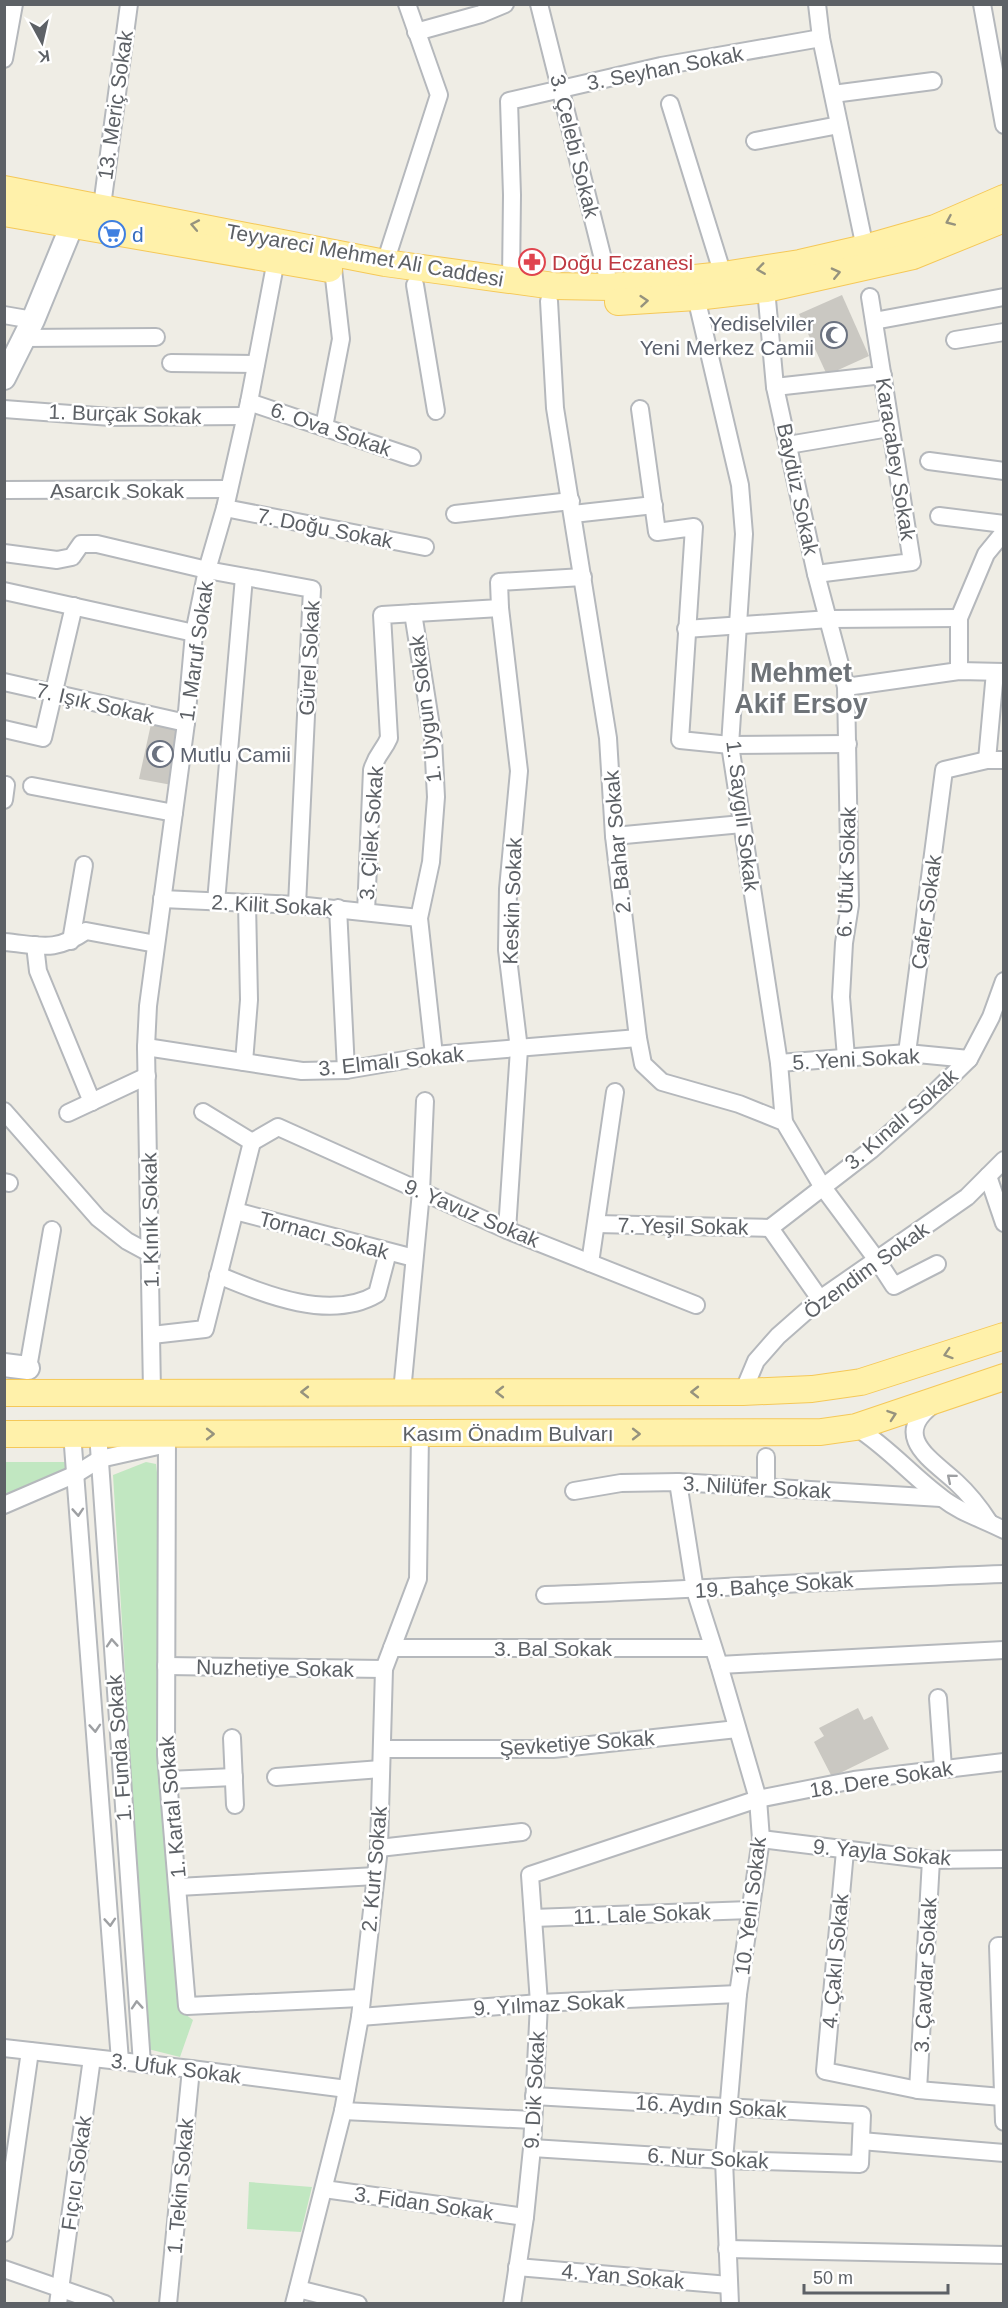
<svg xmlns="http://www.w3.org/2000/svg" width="1008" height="2308" viewBox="0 0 1008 2308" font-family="Arial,sans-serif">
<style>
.green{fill:#c1e7c1}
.building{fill:#cac8c2}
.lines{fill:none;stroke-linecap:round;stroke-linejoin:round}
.street-casing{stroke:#b5b8bc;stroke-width:20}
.secondary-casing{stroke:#b4b8bd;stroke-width:26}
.primary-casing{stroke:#f5c858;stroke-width:28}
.street{stroke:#fff;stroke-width:16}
.secondary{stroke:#fff;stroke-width:22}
.primary{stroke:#fff1aa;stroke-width:26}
.oneway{stroke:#96937e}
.oneway2{stroke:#9ea0a3}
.labels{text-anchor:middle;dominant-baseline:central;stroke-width:5;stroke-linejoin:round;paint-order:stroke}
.street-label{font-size:21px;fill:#5d6166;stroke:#fff}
.shop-label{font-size:21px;fill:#366cbe;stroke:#fff;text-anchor:start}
.health-label{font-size:21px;fill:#be3a42;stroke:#fff;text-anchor:start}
.worship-label{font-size:21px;fill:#5b616d;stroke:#fff;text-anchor:end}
.district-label{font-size:27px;font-weight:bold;fill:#6e7378;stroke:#fff}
</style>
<rect width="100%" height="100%" fill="#efede5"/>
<!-- green -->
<g class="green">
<path d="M5 1462H65L75 1471 5 1502Z"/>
<path d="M146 1462 156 1464 159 1490 181 2011 193 2020 180 2057 148 2049 113 1475Z"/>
<path d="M249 2182 312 2187 301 2232 247 2229Z"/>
</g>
<!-- building -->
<g class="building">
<path d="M842 295 869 356 827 375 799 314Z"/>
<path d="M151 724 177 730 172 785 139 779Z"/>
<path d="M858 1708 864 1720 872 1716 889 1749 832 1777 814 1742 824 1736 819 1728Z"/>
</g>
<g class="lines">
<defs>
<g id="street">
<path d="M539 4 610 287"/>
<path d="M817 4 821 38 865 248"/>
<path d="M982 4 1004 125"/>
<path d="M416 32 481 14 505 4"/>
<path d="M4 59 14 4"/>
<path d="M833 94 933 81"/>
<path d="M670 104 723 275"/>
<path d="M755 141 839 125"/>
<path d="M102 206 129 4"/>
<path d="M385 263 439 95 407 4"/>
<path d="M511 280 512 195 509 101 661 66 821 38"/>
<path d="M415 285 436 411"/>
<path d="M766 289 775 387 816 574 846 687 850 905 844 943 841 997 846 1057"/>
<path d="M696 297 740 485 744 534 730 745 779 1063 784 1122"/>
<path d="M549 301 555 408 608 738 614 836 638 1038 643 1064 662 1082 739 1104 784 1122 822 1186 877 1260 894 1286 937 1264"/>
<path d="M4 315 33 320"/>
<path d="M874 321 1004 297"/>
<path d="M24 338 156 337"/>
<path d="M955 340 1004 332"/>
<path d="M171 363 256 364"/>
<path d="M775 387 883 375"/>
<path d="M249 402 412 457"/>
<path d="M4 409 111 417 245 416"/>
<path d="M640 409 657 532 694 527 680 740 730 745 848 744"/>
<path d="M324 427 341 339 333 269"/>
<path d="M788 445 889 428"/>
<path d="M929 461 1004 471"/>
<path d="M4 490 229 489"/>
<path d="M225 508 425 547"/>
<path d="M455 514 571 501"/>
<path d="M573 514 654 505"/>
<path d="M939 516 1004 524"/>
<path d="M4 553 57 560 72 557 81 544H97L207 570 312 589 297 905"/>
<path d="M816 574 912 562 870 297"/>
<path d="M4 591 194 633"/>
<path d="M500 608 519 771 508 889 507 950 519 1049 507 1230"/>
<path d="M413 613 433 739 436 797 431 862 419 918 434 1055"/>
<path d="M686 629 830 619 959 618"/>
<path d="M959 671V618L986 554 1004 532"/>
<path d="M4 682 186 723"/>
<path d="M846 687 959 671 1004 672"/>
<path d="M4 729 43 738 74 606"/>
<path d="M987 760 995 672"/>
<path d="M32 786 174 813"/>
<path d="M4 800 6 785"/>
<path d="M614 836 742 824"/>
<path d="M162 899 297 905 419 918"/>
<path d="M216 902 244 577"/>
<path d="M338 908 346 1070"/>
<path d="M366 912 372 770C377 753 383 752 389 738L382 615 500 608 499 582 583 577"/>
<path d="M71 941 84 865"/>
<path d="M4 942C40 945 54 953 86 931L156 944"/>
<path d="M35 945 38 971 92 1102"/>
<path d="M146 1047 302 1071 346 1070 434 1055 638 1038"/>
<path d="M907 1053 944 770 987 760H1004"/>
<path d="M244 1062 249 1000 247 903"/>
<path d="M779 1063 907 1053 969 1059"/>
<path d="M4 1111 98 1218 127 1241 151 1254"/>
<path d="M203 1112 252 1142"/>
<path d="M68 1113 147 1076"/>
<path d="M252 1142 278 1127 507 1230 696 1305"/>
<path d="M988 1176 1004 1223"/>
<path d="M4 1182 9 1183"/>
<path d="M235 1211 414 1258"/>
<path d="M596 1224 770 1228 871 1150 925 1102 969 1059 991 1017 1004 981"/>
<path d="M770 1228 820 1299"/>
<path d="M590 1263 615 1092"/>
<path d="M218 1275C264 1294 330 1322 377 1294L388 1252"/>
<path d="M152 1335 205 1329 252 1142"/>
<path d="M28 1368 52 1230"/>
<path d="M152 1392 146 1047 148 1006 186 723 194 633 207 570 225 508 249 402 276 260"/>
<path d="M402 1392 421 1192 425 1101"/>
<path d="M743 1392 756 1361 778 1336 820 1299 967 1197 1004 1160"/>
<path d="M934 1404C890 1436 931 1459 956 1482 969 1494 980 1508 989 1522"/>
<path d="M856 1427C890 1449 912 1476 942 1498 961 1513 983 1519 1004 1530"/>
<path d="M72 1433 120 2061"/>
<path d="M98 1433 142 2064"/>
<path d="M167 1434 166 1755 187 2006 361 1998"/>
<path d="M766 1457V1487"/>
<path d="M678 1482 695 1590 719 1665 758 1799 761 1839 738 1994 724 2160 730 2304"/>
<path d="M574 1491 621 1483 678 1482 941 1498"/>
<path d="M4 1505 76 1474 100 1459 167 1444"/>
<path d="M545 1595C698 1590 851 1579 1004 1574"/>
<path d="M392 1648H713"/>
<path d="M719 1665 1004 1650"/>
<path d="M166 1666 384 1669"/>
<path d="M938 1698 943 1768"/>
<path d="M232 1738 235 1805"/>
<path d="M382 1749H553L737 1729"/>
<path d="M276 1777 381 1769"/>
<path d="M168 1780 234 1777"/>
<path d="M761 1839 931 1860 1004 1859"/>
<path d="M379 1848 522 1832"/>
<path d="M845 1851 825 2071 918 2090 1002 2097"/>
<path d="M178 1887 376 1876"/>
<path d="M533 1918 750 1910"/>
<path d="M1004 1946H998L1004 2122"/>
<path d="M360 2017 539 2003 738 1994"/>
<path d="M4 2048 191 2069 347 2089"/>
<path d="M918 2090 931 1860"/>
<path d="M343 2111 533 2120"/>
<path d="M861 2141 1004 2153"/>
<path d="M532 2148 724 2160 860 2164 862 2115 534 2096"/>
<path d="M324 2189 525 2217"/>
<path d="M4 2233 30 2051"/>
<path d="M727 2249 1004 2255"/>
<path d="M517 2267 729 2285"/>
<path d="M4 2269 105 2304"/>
<path d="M298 2289 358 2304"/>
<path d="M58 2304 92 2058"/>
<path d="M168 2304 191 2069"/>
<path d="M294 2304 343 2111 360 2017 379 1848 384 1669 418 1579 420 1433"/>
<path d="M512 2304 525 2217 532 2148 539 2003 530 1875 758 1799 854 1780 1004 1762"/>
</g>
<g id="secondary">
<path d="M4 378 33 320 72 225"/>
<path d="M4 1365 28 1368"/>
</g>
<g id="primary">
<path d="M4 189 385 263 554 286 610 287 723 275 800 263 865 248 935 228 1004 198"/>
<path d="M4 213 329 269"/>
<path d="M618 302 696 297 766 289 913 256 1004 219"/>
<path d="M4 1393 743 1392 812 1389 861 1382 1004 1336"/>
<path d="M4 1434 821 1432 856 1427 1004 1377"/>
</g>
</defs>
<!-- street casing -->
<use href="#street" class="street-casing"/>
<!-- secondary casing -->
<use href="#secondary" class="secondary-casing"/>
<!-- primary casing -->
<use href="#primary" class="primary-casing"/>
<!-- street -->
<use href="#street" class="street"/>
<!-- secondary -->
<use href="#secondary" class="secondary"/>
<!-- primary -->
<use href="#primary" class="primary"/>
</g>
<!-- one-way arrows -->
<defs><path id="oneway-chevron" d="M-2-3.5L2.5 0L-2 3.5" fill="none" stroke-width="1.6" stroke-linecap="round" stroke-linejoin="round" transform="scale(1.5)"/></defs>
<g class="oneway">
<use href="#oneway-chevron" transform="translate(950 221) rotate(156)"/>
<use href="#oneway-chevron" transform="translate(195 225) rotate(-169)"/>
<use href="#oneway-chevron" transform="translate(761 269) rotate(172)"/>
<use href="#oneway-chevron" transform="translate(836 273) rotate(-13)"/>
<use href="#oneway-chevron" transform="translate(644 301) rotate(-5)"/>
<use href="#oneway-chevron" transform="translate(948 1354) rotate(162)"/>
<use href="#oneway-chevron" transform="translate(305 1392) rotate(180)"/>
<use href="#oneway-chevron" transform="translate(500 1392) rotate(-180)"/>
<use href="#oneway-chevron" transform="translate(695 1392) rotate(-180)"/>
<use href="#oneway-chevron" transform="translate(892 1415) rotate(-19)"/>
<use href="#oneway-chevron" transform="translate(210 1434)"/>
<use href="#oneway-chevron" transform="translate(636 1434)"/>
</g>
<g class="oneway2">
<use href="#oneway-chevron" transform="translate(951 1478) rotate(-140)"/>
<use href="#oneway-chevron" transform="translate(78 1512) rotate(86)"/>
<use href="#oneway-chevron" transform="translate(112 1643) rotate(-94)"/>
<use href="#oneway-chevron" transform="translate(95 1728) rotate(86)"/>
<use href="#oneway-chevron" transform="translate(110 1922) rotate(86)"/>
<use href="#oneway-chevron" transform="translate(137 2005) rotate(-94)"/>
</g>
<!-- icons -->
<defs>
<symbol id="supermarket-ring" viewBox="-11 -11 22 22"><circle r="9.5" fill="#fff" stroke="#3f7fe0" stroke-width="1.5"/><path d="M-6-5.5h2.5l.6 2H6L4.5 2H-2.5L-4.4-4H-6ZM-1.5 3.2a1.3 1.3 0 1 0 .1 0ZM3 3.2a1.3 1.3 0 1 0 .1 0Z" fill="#3f7fe0"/></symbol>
<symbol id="pharmacy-ring" viewBox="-11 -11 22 22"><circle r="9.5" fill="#fff" stroke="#e0444e" stroke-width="1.5"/><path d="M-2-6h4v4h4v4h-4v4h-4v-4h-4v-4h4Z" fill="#e0444e"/></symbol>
<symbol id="mosque-ring" viewBox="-11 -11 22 22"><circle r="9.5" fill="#fff" stroke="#6b7280" stroke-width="1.5"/><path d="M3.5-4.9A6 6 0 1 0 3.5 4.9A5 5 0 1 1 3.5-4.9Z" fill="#6b7280"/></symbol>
</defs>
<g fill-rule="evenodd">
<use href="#supermarket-ring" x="97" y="219" width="30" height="30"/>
<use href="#pharmacy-ring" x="517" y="247" width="30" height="30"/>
<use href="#mosque-ring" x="819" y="320" width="30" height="30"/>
<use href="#mosque-ring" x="145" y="739" width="30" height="30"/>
</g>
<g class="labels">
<!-- street labels -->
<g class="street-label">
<text transform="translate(665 68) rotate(-11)">3. Seyhan Sokak</text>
<text transform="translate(115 105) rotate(-82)">13. Meriç Sokak</text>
<text transform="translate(575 146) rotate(76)">3. Çelebi Sokak</text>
<text transform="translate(365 255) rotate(10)">Teyyareci Mehmet Ali Caddesi</text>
<text transform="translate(125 414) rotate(2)">1. Burçak Sokak</text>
<text transform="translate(331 429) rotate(19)">6. Ova Sokak</text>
<text transform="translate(896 459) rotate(81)">Karacabey Sokak</text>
<text transform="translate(798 489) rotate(78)">Baydüz Sokak</text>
<text x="117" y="490">Asarcık Sokak</text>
<text transform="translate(325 528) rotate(11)">7. Doğu Sokak</text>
<text transform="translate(196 651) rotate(-82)">1. Maruf Sokak</text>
<text transform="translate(309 658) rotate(-87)">Gürel Sokak</text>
<text transform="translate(95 703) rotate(13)">7. Işık Sokak</text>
<text transform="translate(425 709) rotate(-97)">1. Uygun Sokak</text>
<text transform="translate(743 816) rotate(83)">1. Saygılı Sokak</text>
<text transform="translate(371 833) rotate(-86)">3. Çilek Sokak</text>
<text transform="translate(617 842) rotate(-95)">2. Bahar Sokak</text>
<text transform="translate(846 872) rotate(-88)">6. Ufuk Sokak</text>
<text transform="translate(512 901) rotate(-88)">Keskin Sokak</text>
<text transform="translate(272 905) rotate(3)">2. Kilit Sokak</text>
<text transform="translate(926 912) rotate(-82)">Cafer Sokak</text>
<text transform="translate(856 1059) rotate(-3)">5. Yeni Sokak</text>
<text transform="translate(391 1061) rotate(-6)">3. Elmalı Sokak</text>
<text transform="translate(901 1119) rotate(-41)">3. Kınalı Sokak</text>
<text transform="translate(472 1213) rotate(23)">9. Yavuz Sokak</text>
<text transform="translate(150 1220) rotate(-91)">1. Kınık Sokak</text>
<text transform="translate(683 1226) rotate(1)">7. Yeşil Sokak</text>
<text transform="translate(324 1235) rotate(15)">Tornacı Sokak</text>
<text transform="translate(866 1270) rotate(-36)">Özendim Sokak</text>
<text x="508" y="1433">Kasım Önadım Bulvarı</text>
<text transform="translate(757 1487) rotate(3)">3. Nilüfer Sokak</text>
<text transform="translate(774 1585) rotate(-4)">19. Bahçe Sokak</text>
<text x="553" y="1648">3. Bal Sokak</text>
<text transform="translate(275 1668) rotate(1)">Nuzhetiye Sokak</text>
<text transform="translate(577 1743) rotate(-4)">Şevketiye Sokak</text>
<text transform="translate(119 1748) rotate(-94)">1. Funda Sokak</text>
<text transform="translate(881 1779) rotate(-9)">18. Dere Sokak</text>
<text transform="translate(172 1807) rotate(-95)">1. Kartal Sokak</text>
<text transform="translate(882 1852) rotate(5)">9. Yayla Sokak</text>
<text transform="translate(374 1869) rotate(-85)">2. Kurt Sokak</text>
<text transform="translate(750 1906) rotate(-83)">10. Yeni Sokak</text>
<text transform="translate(642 1914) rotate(-2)">11. Lale Sokak</text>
<text transform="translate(835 1961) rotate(-85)">4. Çakıl Sokak</text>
<text transform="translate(925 1975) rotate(-87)">3. Çavdar Sokak</text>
<text transform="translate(549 2004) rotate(-3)">9. Yılmaz Sokak</text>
<text transform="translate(176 2068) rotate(7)">3. Ufuk Sokak</text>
<text transform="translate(534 2090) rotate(-87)">9. Dik Sokak</text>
<text transform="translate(711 2106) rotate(3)">16. Aydın Sokak</text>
<text transform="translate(708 2158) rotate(3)">6. Nur Sokak</text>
<text transform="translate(76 2173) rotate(-82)">Fıçıcı Sokak</text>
<text transform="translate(180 2186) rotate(-85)">1. Tekin Sokak</text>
<text transform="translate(424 2203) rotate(8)">3. Fidan Sokak</text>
<text transform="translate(623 2276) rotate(5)">4. Yan Sokak</text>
</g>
<!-- shop labels -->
<g class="shop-label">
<text x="132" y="234">d</text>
</g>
<!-- health labels -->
<g class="health-label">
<text x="552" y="262">Doğu Eczanesi</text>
</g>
<!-- worship labels -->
<g class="worship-label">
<text x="814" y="323">Yediselviler<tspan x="814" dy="24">Yeni Merkez Camii</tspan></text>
<text x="180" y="754" text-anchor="start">Mutlu Camii</text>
</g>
<!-- district labels -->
<g class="district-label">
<text x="801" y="673">Mehmet<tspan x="801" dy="31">Akif Ersoy</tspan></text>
</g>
</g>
<!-- border -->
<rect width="1008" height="2308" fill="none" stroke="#5d6166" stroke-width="12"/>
<!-- north arrow -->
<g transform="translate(42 42) rotate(172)" stroke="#ffffff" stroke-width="4.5" paint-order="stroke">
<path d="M0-4.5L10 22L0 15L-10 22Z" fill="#5d6166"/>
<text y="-9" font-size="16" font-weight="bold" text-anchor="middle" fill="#5d6166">K</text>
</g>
<!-- scale -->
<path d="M804 2284v9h144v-9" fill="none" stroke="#5d6166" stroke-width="3"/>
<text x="813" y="2284" font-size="18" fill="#5d6166" stroke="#ffffff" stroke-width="4.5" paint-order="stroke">50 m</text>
</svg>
